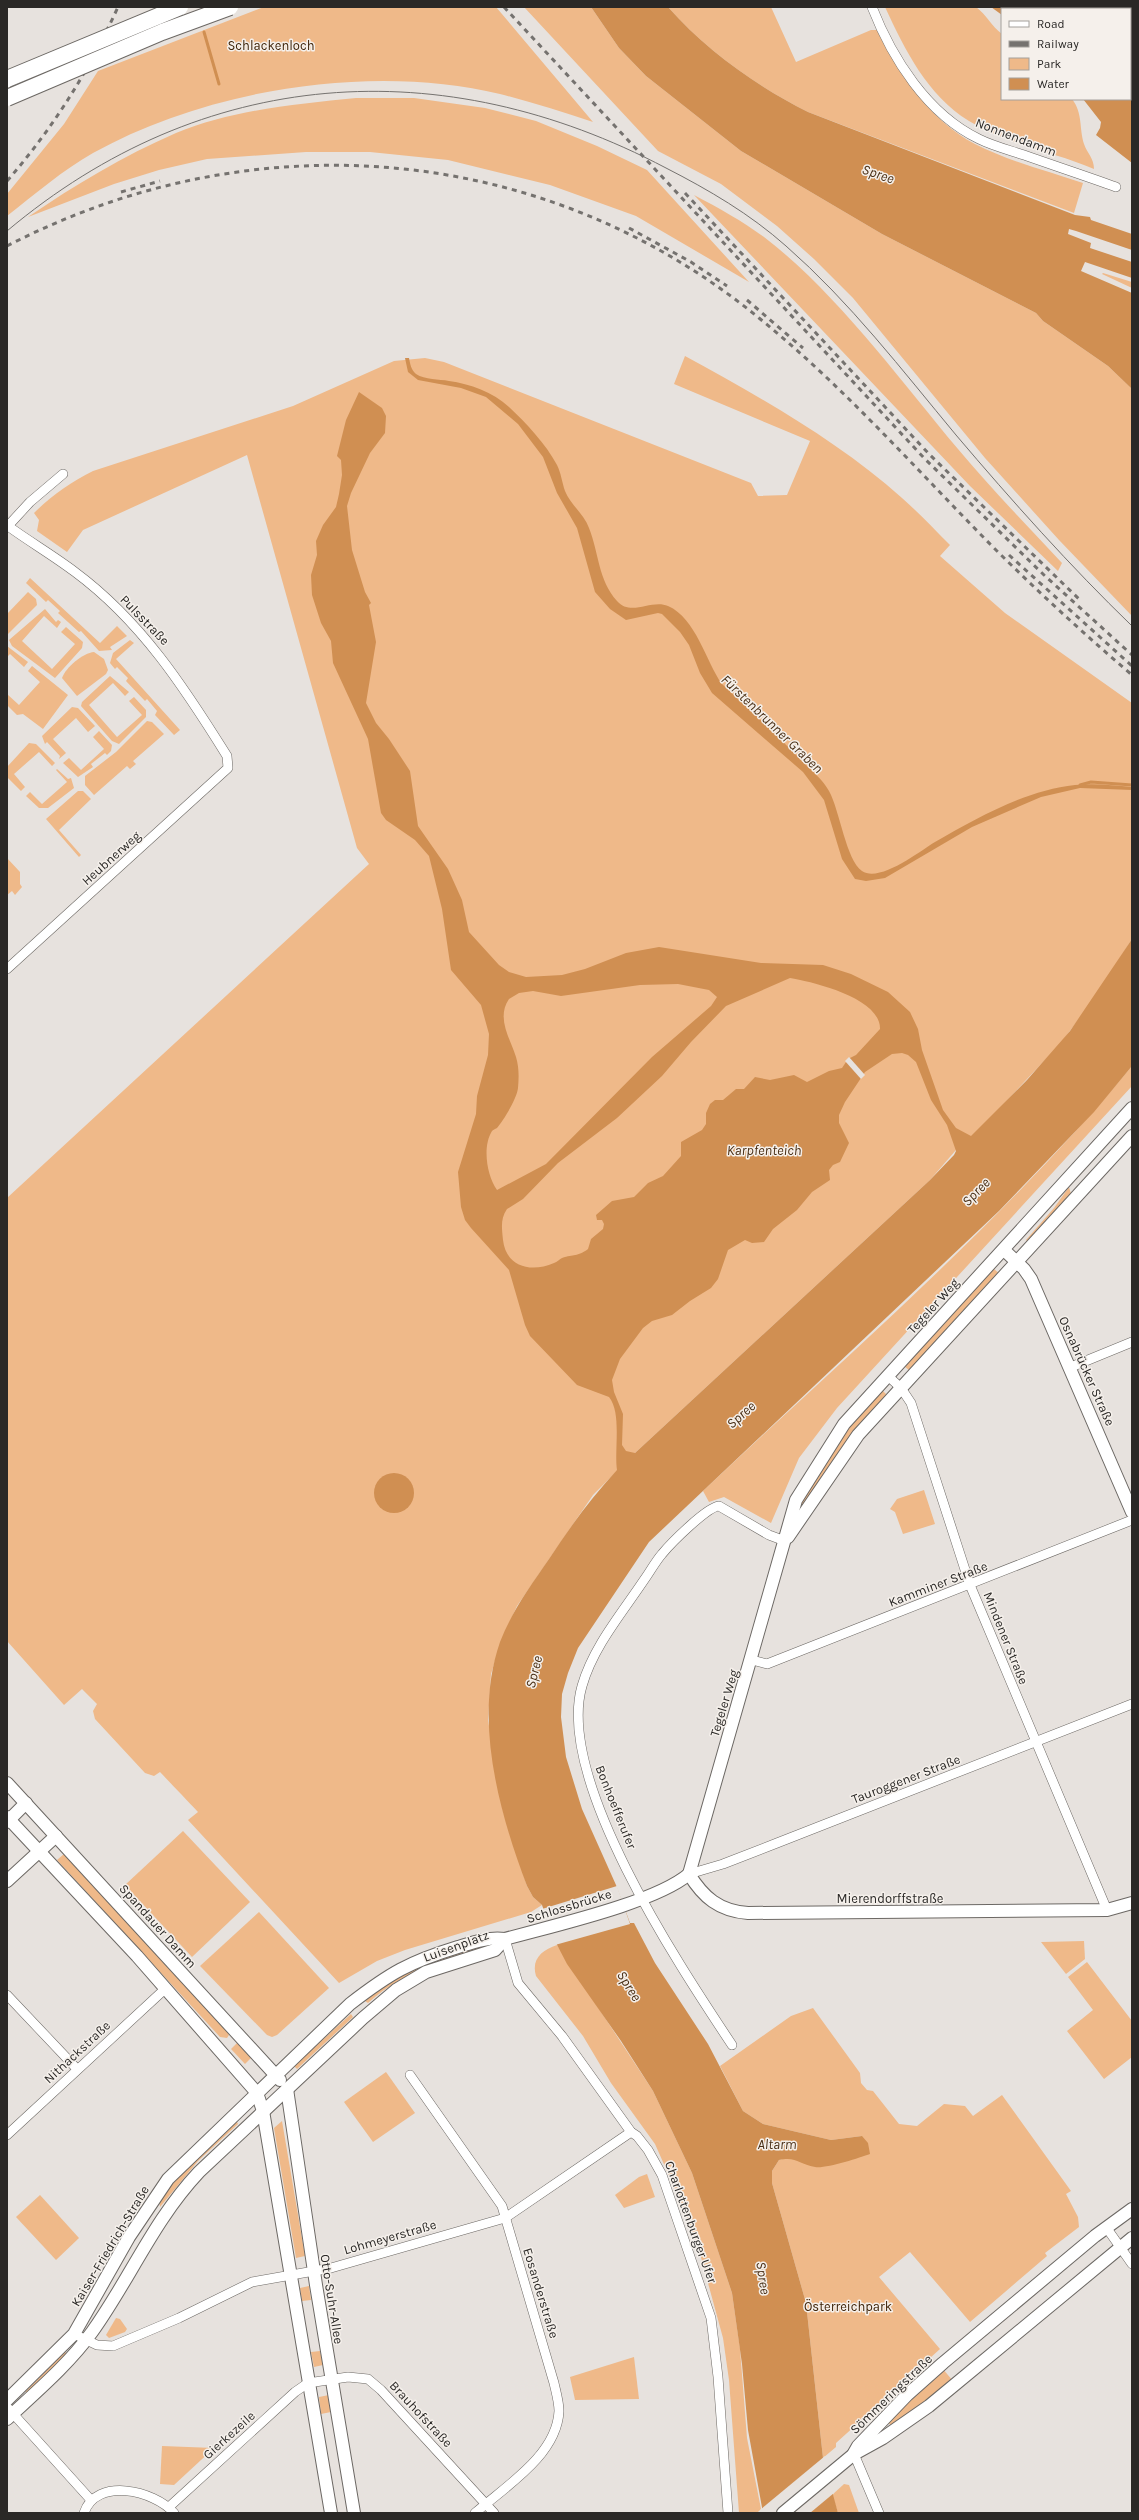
<svg xmlns="http://www.w3.org/2000/svg" width="1139" height="2520" viewBox="0 0 1139 2520" font-family="Karla,sans-serif">
<style>
.green{fill:#efb989}
.water{fill:#d08f52;fill-rule:evenodd}
.pier{fill:#e7e2de}
.lines{fill:none;stroke-linecap:round;stroke-linejoin:round}
.stream{stroke:#d08f52;stroke-width:3}
.street-casing{stroke:#6c6864;stroke-width:10}
.secondary-casing{stroke:#6c6864;stroke-width:14}
.street{stroke:#fff;stroke-width:9}
.secondary{stroke:#fff;stroke-width:12}
.tram{stroke:#75726f;stroke-width:1}
.rail{stroke:#75726f;stroke-width:3;stroke-dasharray:5 5;stroke-linecap:butt}
.highway-bridge-casing{stroke:#6c6864;stroke-width:18;stroke-linecap:butt}
.highway-bridge{stroke:#fff;stroke-width:16}
.labels{text-anchor:middle;dominant-baseline:central;stroke-width:3;stroke-linejoin:round;paint-order:stroke}
.park-label{font-size:13px;fill:#3e2308;stroke:#f5f0eb}
.street-label{font-size:13px;fill:#2a2826;stroke:#f5f0eb}
.water-label{font-size:14px;font-style:italic;fill:#492e14;stroke:#f5f0eb}
</style>
<rect width="100%" height="100%" fill="#e7e2de"/>
<!-- green -->
<g class="green">
<path d="M264 7H496L593 122C562 112 531 102 500 94 372 63 208 89 93 153 63 170 35 194 7 216V194L64 124 98 71Z"/>
<path d="M524 7H591L619 48 646 76 741 151 882 234 1036 313 1043 321 1108 366 1129 386 1132 389V616L1059 540 985 458 853 298 814 259 777 226 721 184 658 151Z"/>
<path d="M668 7H771L796 62 871 30H877C899 74 931 121 975 144 1008 161 1048 171 1083 183L1074 213 808 112C755 85 707 51 668 7Z"/>
<path d="M885 7H976C987 15 991 26 1002 34V99H1072C1083 113 1079 128 1084 144 1087 153 1094 158 1094 169 1054 152 1007 144 969 121 927 95 905 50 885 7Z"/>
<path d="M1044 7H1132V60H1130V9H1045Z"/>
<path d="M356 98H414L485 108 536 121 597 146 647 170 749 282 636 216 550 185 448 160 370 152H306L207 159 159 170 114 184 28 217C75 185 123 156 176 133 232 110 296 104 356 98Z"/>
<path d="M694 195C719 208 742 221 764 237 836 292 900 380 958 449 991 488 1027 526 1062 563L1058 571 970 486Z"/>
<path d="M1103 273 1132 282V288L1102 274Z"/>
<path d="M685 356C760 397 838 441 902 498 919 513 934 529 950 545L940 556 1005 613 1132 703V939L1091 1003 1060 1044 981 1128 956 1150 930 1180 635 1453 593 1495 517 1606 501 1641 491 1674 488 1720 503 1811 527 1886 533 1897 542 1905 531 1912 405 1950 377 1961 339 1983 188 1820 198 1812C184 1797 174 1787 160 1772L154 1776 145 1773 95 1719 93 1711 97 1704 82 1689 64 1705 7 1641V1198L369 864 357 848 247 455 83 530 67 552 37 531 39 520 34 513C51 496 71 482 93 471L293 406 394 361 425 358 444 362 751 483 758 496 787 495 810 441 674 384Z"/>
<path d="M30 578 100 643 117 626 127 636 110 647 112 650 99 651 81 631 79 632 58 613 60 611 48 600 46 602 26 583Z"/>
<path d="M28 592 36 599 37 605 7 635V614Z"/>
<path d="M45 609 56 622 58 620 61 622 57 628 44 616 22 641 52 669 75 644 61 632 66 627 83 642 82 648 55 678 12 646 9 640Z"/>
<path d="M130 640 134 643 116 659 180 730 174 735 155 715 157 711 147 699 145 701 126 681 128 678 117 667 115 669 110 663 113 653Z"/>
<path d="M7 646 28 662 24 667 10 654 7 657Z"/>
<path d="M94 652 104 659 108 670 106 674 77 696 62 678C66 667 83 653 94 652Z"/>
<path d="M32 666 68 695 43 729 23 714 17 715 7 705V694L19 705 40 682 28 671Z"/>
<path d="M110 676 129 692 125 696 113 683 89 705 117 737 142 715 129 701 134 697 146 710V717L119 744 112 741 81 706 82 702Z"/>
<path d="M72 707 78 708 95 726 88 732 76 718 53 739 66 753 59 759 60 756 47 742 45 744 42 736Z"/>
<path d="M147 721 152 722 164 734 133 761 136 764 130 769 127 766 94 795 85 785V776L116 752Z"/>
<path d="M99 731 112 745 111 751 107 755 105 753 91 764 93 767 78 777 63 763 69 758 81 770 104 749 93 737Z"/>
<path d="M29 743 36 744 55 763 52 766 39 752 14 774 25 787 21 791 7 777V767Z"/>
<path d="M57 769 68 779 71 778 74 788 48 808H39L26 796 30 792 42 804 67 782 56 770Z"/>
<path d="M78 791H83L91 799 59 830 81 855 79 857 46 819Z"/>
<path d="M7 858 20 872V884L22 887 15 895 12 891 7 895Z"/>
<path d="M1132 1066V1086L837 1408 799 1458 771 1523 724 1497 709 1502 703 1491C849 1353 1004 1221 1132 1066Z"/>
<path d="M1069 1187 1071 1194 1028 1242 1026 1240 1054 1208Z"/>
<path d="M994 1269 1000 1274 910 1371 904 1366Z"/>
<path d="M882 1390 888 1396 794 1521C804 1480 852 1422 882 1390Z"/>
<path d="M924 1490 935 1524 903 1534 895 1512 890 1509 897 1499Z"/>
<path d="M183 1831 250 1902 192 1957 125 1885Z"/>
<path d="M64 1854 227 2031 229 2035 227 2038 220 2037 57 1860Z"/>
<path d="M259 1912 329 1988 277 2035 272 2037 267 2035 200 1966Z"/>
<path d="M1084 1941 1085 1959 1066 1974 1041 1942Z"/>
<path d="M490 1943 492 1946C442 1961 408 1968 368 2003L365 2001C403 1966 443 1957 490 1943Z"/>
<path d="M557 1945 653 2091 692 2173 732 2293 740 2349 747 2438 761 2509 757 2513H739L729 2380 723 2338 699 2250 686 2214 655 2144 611 2083 583 2036 536 1976C531 1959 542 1950 557 1945Z"/>
<path d="M1087 1962 1132 2021V2057L1104 2079 1067 2031 1093 2010 1068 1977Z"/>
<path d="M813 2008 860 2073 861 2083 867 2090 873 2091 899 2124 917 2126 944 2104 965 2106 973 2116 1002 2095 1071 2191 1066 2194 1078 2217 1079 2227 1045 2253 1047 2256 970 2322 910 2252 879 2277 940 2349 836 2443V2447L823 2458 806 2303 772 2183V2171L779 2160 790 2157 816 2167 862 2136 831 2140 763 2124 743 2111 720 2066 791 2016Z"/>
<path d="M351 2014 353 2017 297 2069 294 2066Z"/>
<path d="M237 2043 251 2058 245 2064 231 2049Z"/>
<path d="M386 2072 415 2113 373 2142 344 2102Z"/>
<path d="M236 2120 238 2124 198 2161 160 2207 159 2198 183 2171Z"/>
<path d="M282 2121 305 2256 296 2258 274 2128Z"/>
<path d="M647 2174 655 2197 624 2208 615 2195 639 2177Z"/>
<path d="M40 2195 79 2238 56 2260 16 2217Z"/>
<path d="M309 2286 311 2300 302 2301 300 2288Z"/>
<path d="M116 2318 120 2319 127 2329 125 2332 109 2338 106 2335Z"/>
<path d="M320 2351 323 2365 314 2367 311 2352Z"/>
<path d="M65 2352 67 2354 28 2392H25Z"/>
<path d="M634 2357 639 2399 575 2400 570 2377Z"/>
<path d="M942 2368 953 2381 893 2428 886 2420Z"/>
<path d="M329 2395 331 2412 321 2414 319 2397Z"/>
<path d="M162 2446 214 2448 174 2485 160 2484Z"/>
<path d="M844 2484 849 2485 859 2513H838L832 2495Z"/>
</g>
<!-- water -->
<g class="water">
<path d="M591 7H668C707 51 755 85 808 112L1075 215 1090 217 1091 220 1132 234V250L1076 231 1069 229 1068 234 1091 243 1090 248 1132 262V278L1085 262 1081 271 1132 293V389L1108 366 1043 321 1036 313 882 234 741 151 646 76 619 48Z"/>
<path d="M991 7H1021L1024 9H1002V15Z"/>
<path d="M1130 67 1132 68V163L1096 135 1100 128 1101 122 1083 99H1130Z"/>
<path d="M405 358H409C410 363 411 370 416 374 425 380 439 379 449 381 470 384 493 392 509 407 526 423 546 444 557 465 561 473 562 482 565 491 570 504 584 514 589 528 599 553 598 580 617 601 631 617 651 599 668 606 696 618 706 662 722 684 750 710 777 735 803 762 812 771 823 780 829 791 840 811 846 860 862 871 880 883 920 851 935 842 977 818 1026 790 1075 785 1093 783 1113 785 1132 787V790L1080 788 1041 797 972 827 885 878 866 881 855 879 842 859 824 800 803 772 712 693 700 673 689 645 680 632 662 614 658 613 626 620 610 609 595 592 577 528 557 493 543 457 518 424 486 397 461 388 418 380 408 372Z"/>
<path d="M359 392 382 408 386 416 385 433 370 453 351 493 347 506 352 550 365 592 371 603 369 605 376 642 366 703 376 723 389 739 410 771 418 826 448 869 462 900 469 932 499 965 509 972 526 977 562 975 585 969 626 953 659 947 761 963 823 965 851 974 888 992 910 1012 918 1029 922 1050 943 1110 956 1128 971 1136 1027 1080 1070 1031 1132 939V1066L1094 1112 999 1211 649 1542 578 1648 568 1673 562 1694 561 1717 566 1757 582 1809 616 1885 630 1923H634L655 1963 708 2044 743 2111 763 2124 831 2140 862 2136 868 2143 870 2154C859 2158 825 2169 815 2167 799 2164 796 2156 779 2160L772 2171V2183L806 2303 823 2458 838 2513H763L748 2430 742 2364 732 2293 692 2173 653 2091 621 2041 567 1964 555 1941 542 1905 533 1897 527 1886C499 1812 473 1719 500 1642 512 1611 531 1585 549 1559 570 1527 591 1498 617 1470 614 1450 622 1413 609 1397L577 1385 530 1336 525 1325 509 1270 471 1228 465 1220 461 1207 458 1172 476 1114 477 1096 488 1055 489 1034 481 1005 451 970 442 909 429 856 415 840 386 820 381 813 368 739 333 663 331 641 321 623 312 595 311 575 317 555 316 541 323 525 336 507 339 494 342 475 341 460 337 456 346 420ZM790 978C813 982 881 998 880 1029L856 1055 848 1059 842 1068 829 1071 807 1082 794 1075 770 1080 755 1077 744 1089H736L723 1100H715L710 1104 706 1113V1124L702 1130 681 1142V1156L663 1176 648 1183 634 1197 612 1201 596 1215 597 1220H602L604 1224 603 1229 591 1239 588 1249C577 1257 574 1254 562 1258 560 1259 557 1262 554 1263 531 1273 506 1267 503 1240 502 1229 500 1219 507 1209L523 1199 558 1163 617 1118 662 1076 691 1042 726 1006ZM678 984 709 990 717 997 711 1006 652 1057 546 1164 497 1190C487 1176 482 1147 492 1131 493 1130 495 1129 497 1128 504 1120 517 1098 518 1088 519 1077 519 1067 516 1057 510 1038 496 1018 509 999L519 993 533 991 561 996 640 985ZM902 1053 908 1055 916 1062 931 1100 947 1125 956 1151 954 1155 930 1180 635 1453 626 1451 622 1445 623 1414 614 1392 612 1380 620 1359 643 1328 652 1321 672 1315 690 1301 711 1288 718 1279 728 1250 745 1240 752 1243 764 1242 773 1229 797 1210 812 1192 830 1180 829 1170 833 1165 840 1162 849 1143 839 1123V1115L845 1102 865 1072 892 1054Z"/>
<circle cx="394" cy="1493" r="20"/>
</g>
<!-- pier -->
<g class="pier">
<path d="M849 1057 865 1075 861 1079 845 1061Z"/>
<path d="M617 1886 630 1924 555 1945 542 1909Z"/>
<path d="M825 2456 834 2493 810 2513H761L760 2510Z"/>
</g>
<g class="lines">
<!-- stream -->
<g class="stream">
<path d="M204 32 219 84"/>
<path d="M1080 785 1091 782 1132 785"/>
</g>
<defs>
<g id="street">
<path d="M872 7C892 58 927 114 979 139 993 146 1009 150 1024 155 1055 166 1086 176 1116 187"/>
<path d="M7 527 30 502 63 474"/>
<path d="M7 969 228 768 227 756C184 687 141 621 75 572 54 556 30 542 8 526"/>
<path d="M1071 1367 1132 1342"/>
<path d="M888 1376 901 1388 911 1403 970 1585 1107 1910"/>
<path d="M752 1660 767 1664 1132 1520"/>
<path d="M689 1874 723 1864 777 1843 1132 1704"/>
<path d="M505 1939 518 1983 562 2036 631 2132 637 2136 648 2150 662 2175 711 2318 718 2377 728 2513"/>
<path d="M7 1995 77 2069"/>
<path d="M732 2045C681 1968 555 1780 582 1686 593 1647 622 1613 644 1580 650 1572 655 1562 662 1554 671 1543 707 1507 719 1506L769 1535 785 1541"/>
<path d="M410 2075 502 2206 554 2383C556 2392 559 2402 559 2411 557 2455 506 2486 475 2513"/>
<path d="M7 2135 166 1988"/>
<path d="M1106 2227 1132 2264"/>
<path d="M74 2334 97 2345 113 2346 179 2318 252 2282 331 2268 505 2218 631 2132"/>
<path d="M7 2407 90 2499"/>
<path d="M854 2454 879 2513"/>
<path d="M169 2507 295 2392 308 2383 348 2377 368 2379 381 2390 494 2513"/>
<path d="M84 2513C96 2477 154 2490 174 2513"/>
</g>
<g id="secondary">
<path d="M1004 1250 1024 1269 1031 1279 1132 1512"/>
<path d="M788 1537 858 1435 1132 1136"/>
<path d="M7 1783 280 2080"/>
<path d="M7 1817 137 1956 257 2093 263 2111 331 2513"/>
<path d="M7 1822 26 1803"/>
<path d="M689 1874 796 1500 844 1424 1132 1108"/>
<path d="M689 1874C703 1897 719 1911 748 1913L1107 1910 1132 1903"/>
<path d="M7 1881 56 1836"/>
<path d="M287 2089 316 2285 354 2513"/>
<path d="M7 2400 74 2334 129 2237 168 2179 350 2004C390 1973 409 1962 458 1947 474 1942 488 1937 505 1939 551 1926 655 1903 689 1874"/>
<path d="M7 2419C36 2392 69 2364 92 2332 130 2279 153 2221 199 2172L363 2018 396 1990 426 1972 495 1950 505 1939"/>
<path d="M854 2453 858 2446 907 2395 943 2363 1095 2236 1132 2209"/>
<path d="M783 2513 854 2454 883 2438 929 2406 1132 2238"/>
</g>
</defs>
<!-- street casing -->
<use href="#street" class="street-casing"/>
<!-- secondary casing -->
<use href="#secondary" class="secondary-casing"/>
<!-- street -->
<use href="#street" class="street"/>
<!-- secondary -->
<use href="#secondary" class="secondary"/>
<!-- tram -->
<path class="tram" d="M7 231C203 66 442 50 666 168 709 190 750 214 786 246 850 302 902 370 956 435 1012 501 1070 566 1132 626"/>
<!-- rail -->
<g class="rail">
<path d="M504 7 924 458 1044 575 1132 655"/>
<path d="M7 181C54 127 88 72 118 7"/>
<path d="M121 192 160 181"/>
<path d="M685 193 929 454 1081 601"/>
<path d="M629 228 691 262 727 286"/>
<path d="M7 246C252 119 543 141 759 318 843 386 915 468 991 545 1036 590 1083 633 1132 675"/>
<path d="M747 300 803 348"/>
<path d="M1009 555 1132 666"/>
</g>
<defs>
<g id="highway-bridge">
<path d="M7 79 180 7"/>
<path d="M7 98 162 32 230 7"/>
</g>
</defs>
<!-- highway-bridge casing -->
<use href="#highway-bridge" class="highway-bridge-casing"/>
<!-- highway-bridge -->
<use href="#highway-bridge" class="highway-bridge"/>
</g>
<g class="labels">
<!-- park labels -->
<g class="park-label">
<text x="271" y="45">Schlackenloch</text>
<text x="848" y="2306">Österreichpark</text>
</g>
<!-- street labels -->
<g class="street-label">
<text transform="translate(1016 137) rotate(21)">Nonnendamm</text>
<text transform="translate(145 620) rotate(46)">Pulsstraße</text>
<text transform="translate(111 858) rotate(-42)">Heubnerweg</text>
<text transform="translate(933 1306) rotate(-48)">Tegeler Weg</text>
<text transform="translate(1087 1371) rotate(66)">Osnabrücker Straße</text>
<text transform="translate(938 1584) rotate(-21)">Kamminer Straße</text>
<text transform="translate(1006 1638) rotate(68)">Mindener Straße</text>
<text transform="translate(724 1703) rotate(-73)">Tegeler Weg</text>
<text transform="translate(906 1779) rotate(-21)">Tauroggener Straße</text>
<text transform="translate(616 1807) rotate(68)">Bonhoefferufer</text>
<text x="890" y="1898">Mierendorffstraße</text>
<text transform="translate(569 1906) rotate(-17)">Schlossbrücke</text>
<text transform="translate(158 1926) rotate(48)">Spandauer Damm</text>
<text transform="translate(456 1946) rotate(-20)">Luisenplatz</text>
<text transform="translate(77 2052) rotate(-43)">Nithackstraße</text>
<text transform="translate(691 2222) rotate(70)">Charlottenburger Ufer</text>
<text transform="translate(390 2237) rotate(-16)">Lohmeyerstraße</text>
<text transform="translate(110 2246) rotate(-59)">Kaiser-Friedrich-Straße</text>
<text transform="translate(541 2293) rotate(73)">Eosanderstraße</text>
<text transform="translate(332 2299) rotate(81)">Otto-Suhr-Allee</text>
<text transform="translate(891 2394) rotate(-44)">Sömmeringstraße</text>
<text transform="translate(421 2414) rotate(47)">Brauhofstraße</text>
<text transform="translate(229 2435) rotate(-42)">Gierkezeile</text>
</g>
<!-- water labels -->
<g class="water-label">
<text transform="translate(878 174) rotate(19)">Spree</text>
<text transform="translate(772 724) rotate(44)">Fürstenbrunner Graben</text>
<text x="764" y="1150">Karpfenteich</text>
<text transform="translate(976 1192) rotate(-46)">Spree</text>
<text transform="translate(741 1415) rotate(-42)">Spree</text>
<text transform="translate(534 1672) rotate(-76)">Spree</text>
<text transform="translate(629 1986) rotate(58)">Spree</text>
<text x="777" y="2144">Altarm</text>
<text transform="translate(763 2278) rotate(82)">Spree</text>
</g>
</g>
<!-- border -->
<rect width="1139" height="2520" fill="none" stroke="#2a2826" stroke-width="16"/>
<!-- legend -->
<rect x="1001" y="8" width="130" height="92" fill="#f5f0eb" stroke="#a4a09c"/>
<rect x="1009" y="21" width="20" height="6" fill="#ffffff" stroke="#a4a09c"/>
<text x="1037" y="28" font-size="12" fill="#2a2826">Road</text>
<rect x="1009" y="41" width="20" height="6" fill="#75726f" stroke="#a4a09c"/>
<text x="1037" y="48" font-size="12" fill="#2a2826">Railway</text>
<rect x="1009" y="58" width="20" height="12" fill="#efb989" stroke="#a4a09c"/>
<text x="1037" y="68" font-size="12" fill="#2a2826">Park</text>
<rect x="1009" y="78" width="20" height="12" fill="#d08f52" stroke="#a4a09c"/>
<text x="1037" y="88" font-size="12" fill="#2a2826">Water</text>
</svg>
